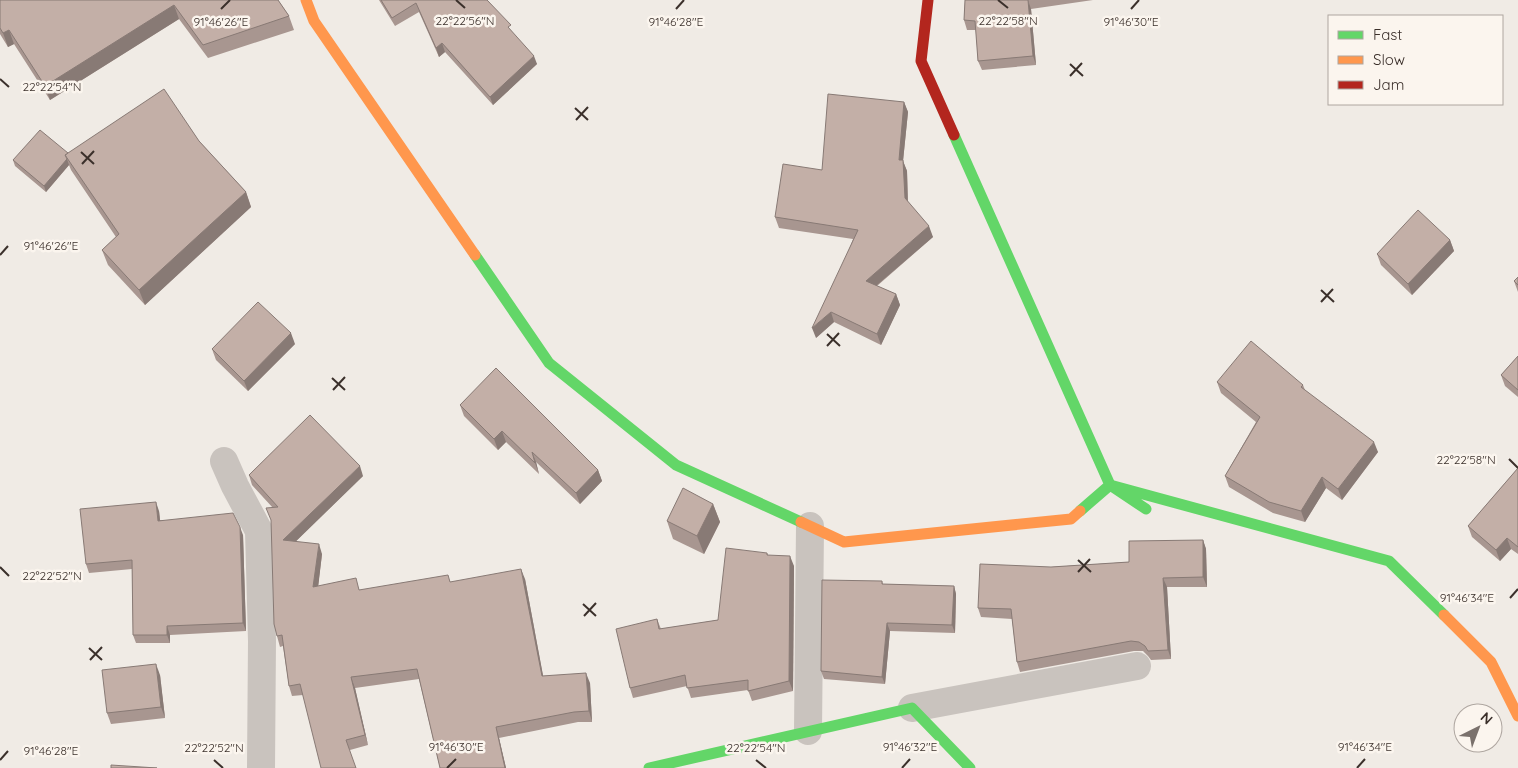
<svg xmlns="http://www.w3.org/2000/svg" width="1518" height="768" viewBox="0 0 1518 768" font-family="Quicksand,sans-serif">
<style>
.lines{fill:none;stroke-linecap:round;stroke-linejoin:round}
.street{stroke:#c9c3be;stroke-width:28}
.fast{stroke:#63d668;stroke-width:11}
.slow{stroke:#ff974d;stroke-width:11}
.jam{stroke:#b3261e;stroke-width:11}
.wall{fill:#a89690}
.shaded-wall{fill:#887a75}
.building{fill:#c3afa7;stroke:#887a75}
.ticks{fill:none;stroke:#3b302b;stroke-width:2}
.ticks-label{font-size:12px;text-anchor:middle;fill:#3b302b;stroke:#fbf5ee;stroke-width:5;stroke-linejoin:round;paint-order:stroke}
</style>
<rect width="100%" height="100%" fill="#f0ebe5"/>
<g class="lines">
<!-- street -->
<g class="street">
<path d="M224 461 235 486 259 531 262 641 261 768"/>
<path d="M912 708 1137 666"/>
<path d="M808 731 810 526"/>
</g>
<!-- fast -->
<g class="fast">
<path d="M954 135 1110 485 1080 511"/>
<path d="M475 255 549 363 676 465 801 522"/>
<path d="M1146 509 1110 485 1389 561 1444 615"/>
<path d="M649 768 912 708 970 768"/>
</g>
<!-- slow -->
<g class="slow">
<path d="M306 0 314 21 475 255"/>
<path d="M801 522 844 542 1071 519 1080 511"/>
<path d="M1444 615 1491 662 1518 716"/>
</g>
<!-- jam -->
<path class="jam" d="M928 0 921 61 954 135"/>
</g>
<!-- wall -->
<g class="wall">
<path d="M0 0H278L289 16 294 30 208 58 179 19 50 100 14 44 8 47 0 34Z"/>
<path d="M379 0H487L537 64 493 105 445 52 439 57 419 12 395 26Z"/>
<path d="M965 0H1093L1031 9 1036 65 982 70 978 61 976 30H967L964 20Z"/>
<path d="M904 102 908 112 903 161 907 171 908 202 933 237 877 286 896 294 900 305 881 345 834 322 816 338 853 239 779 228 775 217 822 170Z"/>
<path d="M199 141 246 192 251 207 145 305 108 265 102 250 116 237 71 170 69 165 46 192 15 166 13 160 68 153Z"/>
<path d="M1450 240 1454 251 1412 295 1381 265 1377 254Z"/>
<path d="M1518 277V292L1514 281Z"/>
<path d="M295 344 248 391 216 360 212 349Z"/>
<path d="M1518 356V397L1505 386 1501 375Z"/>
<path d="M1217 382 1303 385 1305 390 1378 452 1342 500 1326 488 1305 522 1273 513 1229 487 1225 476 1256 422 1221 393Z"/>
<path d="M460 405 598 470 602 481 580 504 536 462 539 474 506 442 498 450 464 416Z"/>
<path d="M1518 468V554L1511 549 1500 561 1472 537 1468 526Z"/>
<path d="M249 475 363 476 296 541 322 554 318 586 360 590 451 582 525 579 543 676 590 683 592 722H578L499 738 506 768H440L419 679 355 688 368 745 350 750 303 695 292 696 289 686 283 646 280 647 277 636 273 508 252 485Z"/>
<path d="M713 504 720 522 704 554 673 539 667 521Z"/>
<path d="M159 511 160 520 243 535 246 631 170 635V643H136L133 635 132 569 89 573 86 564Z"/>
<path d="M1203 540 1206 549 1207 587H1167L1171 659 1151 660 1148 656 1143 651H1134L1020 672 1017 662 1012 619 981 617 978 608 1051 567 1129 562Z"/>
<path d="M767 553 768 555 794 566 793 691 752 701 748 690 691 698 687 686 633 698 630 688 657 619 661 629 718 620Z"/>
<path d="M882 581 883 584 954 586 956 594 955 633 890 631 885 684 824 679 821 671Z"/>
<path d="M160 675 165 718 111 724 107 713Z"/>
</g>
<!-- shaded-wall -->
<g class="shaded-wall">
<path d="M1028 0 1031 9 1036 65 1033 56Z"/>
<path d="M174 5 179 19 50 100 45 86Z"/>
<path d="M9 30 14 44 8 47 3 33Z"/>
<path d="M442 43 445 52 439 57 436 48Z"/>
<path d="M534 56 537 64 493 105 490 97Z"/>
<path d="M904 102 908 112 903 161 907 171 908 209 905 198 899 160Z"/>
<path d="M67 159 69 165 46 192 44 186Z"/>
<path d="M246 192 251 207 145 305 139 290Z"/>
<path d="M929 226 933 237 870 291 866 281Z"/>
<path d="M1450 240 1454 251 1412 295 1408 284Z"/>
<path d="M896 294 900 305 881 345 877 334Z"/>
<path d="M831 312 834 322 816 338 812 328Z"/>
<path d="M291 333 295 344 248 391 244 381Z"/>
<path d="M502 431 506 442 498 450 494 439Z"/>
<path d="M1374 442 1378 452 1342 500 1338 489Z"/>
<path d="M532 452 536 462 539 474 535 463Z"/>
<path d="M360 466 363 476 287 550 283 540Z"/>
<path d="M598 470 602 481 580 504 576 493Z"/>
<path d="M1322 477 1326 488 1305 522 1301 511Z"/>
<path d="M156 502 159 511 161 529 158 521Z"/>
<path d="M713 504 720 522 704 554 697 536Z"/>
<path d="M240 527 243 535 246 631 243 623Z"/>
<path d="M1507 538 1511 549 1500 561 1496 550Z"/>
<path d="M1203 540 1206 549 1207 587 1203 577Z"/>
<path d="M319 544 322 554 317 597 313 587Z"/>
<path d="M790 556 794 566 793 691 789 681Z"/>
<path d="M521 569 525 579 545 686 542 676Z"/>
<path d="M1163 578 1167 587 1171 659 1168 650Z"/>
<path d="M954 586 956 594 955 633 952 625Z"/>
<path d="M887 623 890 631 885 684 882 677Z"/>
<path d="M167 626 170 635V643L167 635Z"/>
<path d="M156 664 160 675 165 718 161 707Z"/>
<path d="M586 673 590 683 592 722 589 711Z"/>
<path d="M351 677 355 688 368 745 365 735Z"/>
<path d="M496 727 499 738 506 768H505Z"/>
</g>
<!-- building -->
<g class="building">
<path d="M0 0H278L289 16 203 45 174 5 45 86 9 30 3 33 0 28Z"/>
<path d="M381 0H487L511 25 508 27 534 56 490 97 442 43 436 48 416 3 392 18Z"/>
<path d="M965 0H1028L1033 56 978 61 975 21 964 20Z"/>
<path d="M164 89 199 141 246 192 139 290 102 250 119 234 65 155Z"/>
<path d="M828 94 904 102 899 160H903L905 198 929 226 866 281 896 294 877 334 831 312 812 328 858 230 775 217 783 164 822 170Z"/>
<path d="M40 130 68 153 65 155 67 159 44 186 13 160Z"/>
<path d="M1418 210 1450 240 1408 284 1377 254Z"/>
<path d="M1518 277V285L1514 281Z"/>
<path d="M258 302 291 333 244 381 212 349Z"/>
<path d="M1251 341 1303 385 1301 387 1374 442 1338 489 1322 477 1301 511 1269 502 1225 476 1260 417 1217 382Z"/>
<path d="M1518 356V390L1501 375Z"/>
<path d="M496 368 598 470 576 493 532 452 535 463 502 431 494 439 460 405Z"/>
<path d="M310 415 360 466 283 540 319 544 313 587 356 578 359 590 448 575 450 582 521 569 542 676 586 673 589 711 574 712 496 727 505 768H440L417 669 351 677 365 735 346 740 356 768H321L300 684 289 686 282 635 277 636 274 624 271 520 266 508 278 507 249 475Z"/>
<path d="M1518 468V547L1507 538 1496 550 1468 526Z"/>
<path d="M683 488 713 504 697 536 667 521Z"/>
<path d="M156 502 158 521 233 513 240 527 243 623 167 626V635H133L132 560 86 564 80 509Z"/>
<path d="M1203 540V577L1163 578 1168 650 1148 651 1145 646 1139 642 1131 641 1017 662 1011 609 978 608 980 564 1051 567 1129 562V541Z"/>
<path d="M726 548 767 553V555L790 556 789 681 748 691V680L687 688 685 675 630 688 616 629 657 619 659 629 718 620Z"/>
<path d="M822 580 882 581V584L954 586 952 625 887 623 882 677 821 671Z"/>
<path d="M156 664 161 707 107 713 102 670Z"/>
<path d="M111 765 157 768H111Z"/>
</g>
<!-- ticks -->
<path class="ticks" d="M456 0 465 8M998 0 1008 8M221 9 230 0M676 9 684 0M1131 9 1139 0M1070 64 1083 76M1070 76 1082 63M0 79 9 87M575 108 588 120M576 120 588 107M81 152 94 164M82 164 94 151M0 255 8 246M1321 290 1334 302M1321 302 1333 289M827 334 840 346M827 346 839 333M332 378 345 390M333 390 345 377M1509 459 1518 468M1078 560 1091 572M0 567 9 576M1078 572 1090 559M1510 598 1518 589M583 604 596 616M584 616 596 603M89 648 102 660M90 660 102 647M0 760 8 751M214 760 223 768M756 760 766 768M447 768 456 759M902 768 910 759M1357 768 1365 759"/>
<g class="ticks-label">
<text x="465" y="25">22°22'56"N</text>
<text x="1008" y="25">22°22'58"N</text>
<text x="221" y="26">91°46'26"E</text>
<text x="676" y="26">91°46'28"E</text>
<text x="1131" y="26">91°46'30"E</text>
<text x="52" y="91">22°22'54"N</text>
<text x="51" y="250">91°46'26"E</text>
<text x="1466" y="464">22°22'58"N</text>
<text x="52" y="580">22°22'52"N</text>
<text x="1467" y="602">91°46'34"E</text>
<text x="456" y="751">91°46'30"E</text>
<text x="910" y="751">91°46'32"E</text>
<text x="1365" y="751">91°46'34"E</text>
<text x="214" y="752">22°22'52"N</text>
<text x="756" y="752">22°22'54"N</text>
<text x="51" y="755">91°46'28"E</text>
</g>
<!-- legend -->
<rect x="1328" y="15" width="175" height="90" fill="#fbf5ee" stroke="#aea6a0"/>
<rect x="1338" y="31" width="25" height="8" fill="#63d668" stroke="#aea6a0"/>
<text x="1373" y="40" font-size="15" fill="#3b302b">Fast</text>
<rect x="1338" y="56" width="25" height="8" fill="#ff974d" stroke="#aea6a0"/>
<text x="1373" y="65" font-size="15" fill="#3b302b">Slow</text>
<rect x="1338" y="81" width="25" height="8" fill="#b3261e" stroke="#aea6a0"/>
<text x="1373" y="90" font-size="15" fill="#3b302b">Jam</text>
<!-- north arrow -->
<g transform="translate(1478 728) rotate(42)"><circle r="24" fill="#fbf5ee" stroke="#aea6a0"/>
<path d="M0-4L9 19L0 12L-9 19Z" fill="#7a716c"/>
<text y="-8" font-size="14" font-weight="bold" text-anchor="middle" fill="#3b302b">N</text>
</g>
</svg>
